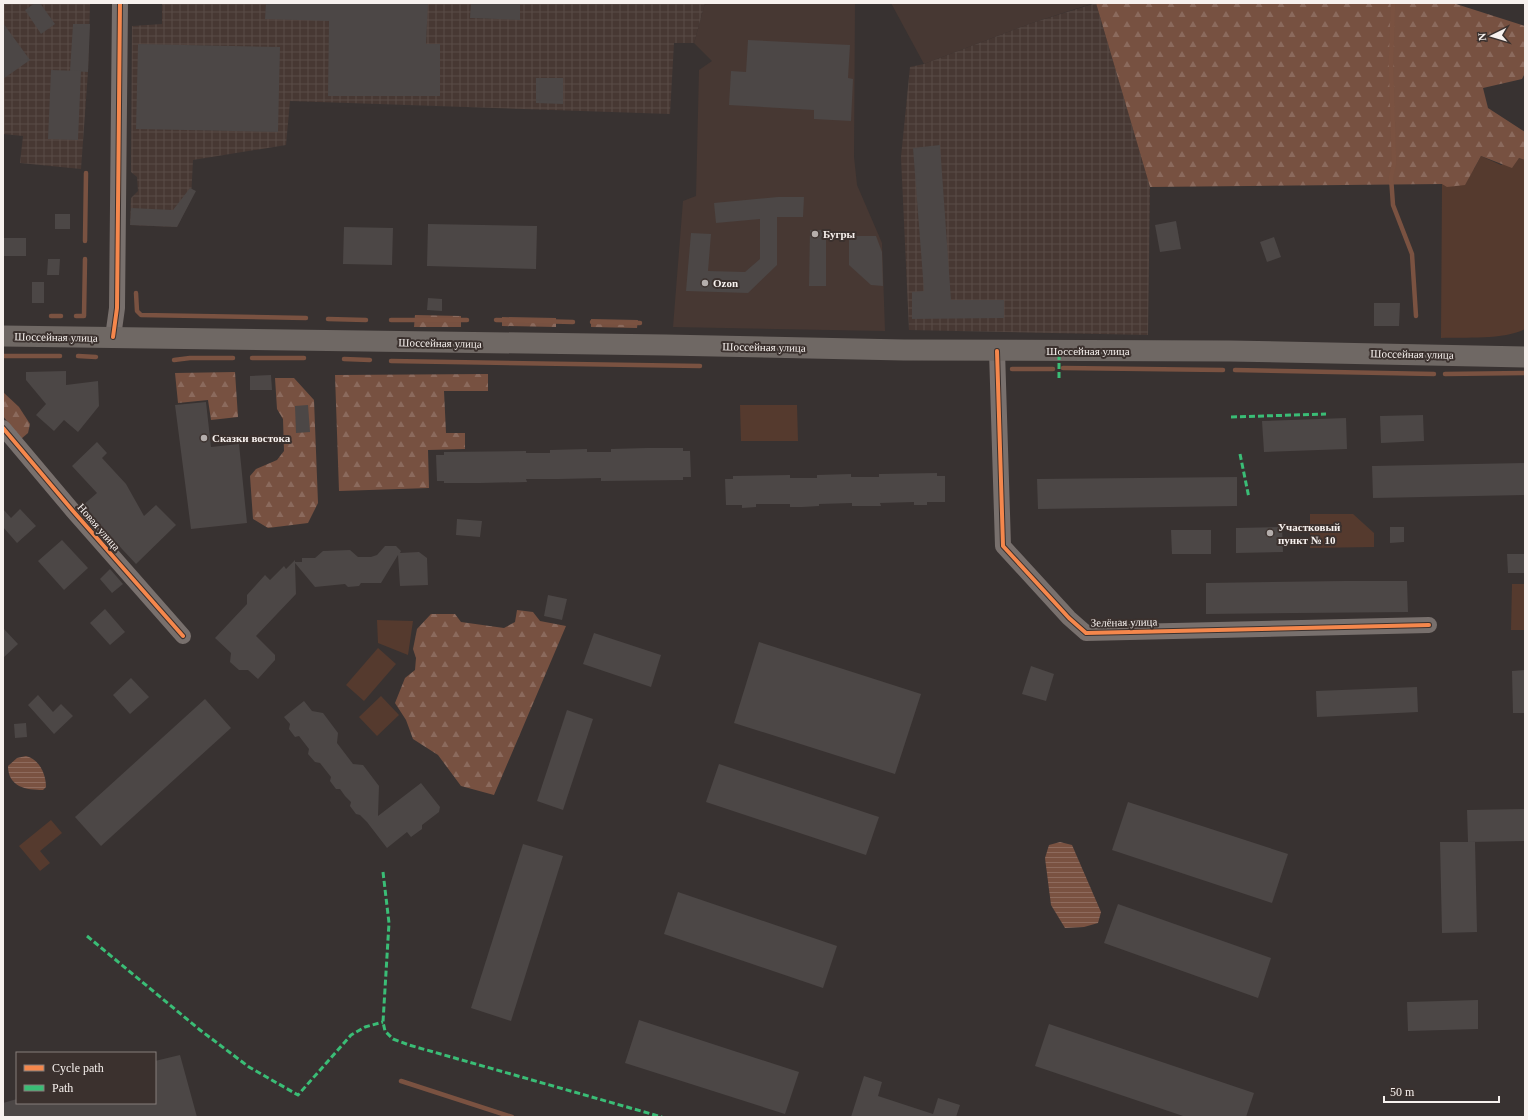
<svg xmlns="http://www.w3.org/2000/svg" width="1528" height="1120" viewBox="0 0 1528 1120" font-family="'Times New Roman',serif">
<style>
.built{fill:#473833}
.industrial{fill:url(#industrial-grid)}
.green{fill:#553a2e}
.forest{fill:url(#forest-firs)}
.water{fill:url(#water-rules)}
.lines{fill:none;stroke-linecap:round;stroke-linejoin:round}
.stream{stroke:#7a5241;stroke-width:4.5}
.building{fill:#4c4746}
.minor{stroke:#78706d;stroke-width:16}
.major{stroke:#6f6864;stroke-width:21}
.quiet{stroke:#3abd76;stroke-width:3;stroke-dasharray:6 3;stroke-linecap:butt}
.cycleway-casing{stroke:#3b312e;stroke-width:6}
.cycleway{stroke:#f5874c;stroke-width:4}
.poi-dot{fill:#b4aeac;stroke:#3b312e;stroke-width:1.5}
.labels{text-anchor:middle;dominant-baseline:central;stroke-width:4;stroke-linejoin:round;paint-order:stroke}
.poi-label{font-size:11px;font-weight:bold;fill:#f7f1ee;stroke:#3b312e;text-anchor:start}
.street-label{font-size:11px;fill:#f7f1ee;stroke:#3b312e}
</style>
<defs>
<pattern id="industrial-grid" width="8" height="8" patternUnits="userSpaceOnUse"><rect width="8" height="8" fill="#473833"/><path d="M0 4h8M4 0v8" fill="none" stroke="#594c47"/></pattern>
<pattern id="forest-firs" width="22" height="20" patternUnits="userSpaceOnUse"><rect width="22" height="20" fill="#775141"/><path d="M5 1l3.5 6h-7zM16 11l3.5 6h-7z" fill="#8b6a5d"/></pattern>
<pattern id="water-rules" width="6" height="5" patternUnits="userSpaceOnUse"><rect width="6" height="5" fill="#7a5241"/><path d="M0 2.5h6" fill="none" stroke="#8e6b5d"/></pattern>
</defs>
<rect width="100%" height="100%" fill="#383231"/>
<!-- built -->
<g class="built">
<path d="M705 3H855L854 157 857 185 882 243 885 331 673 327 683 201 696 196 699 70 712 61 694 43Z"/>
<path d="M891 3H1094L1032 23 924 64Z"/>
</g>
<!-- industrial -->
<g class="industrial">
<path d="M3 3 90 4 88 72 81 169 20 163 23 136 3 134Z"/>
<path d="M162 3H705L694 43H674L670 114 290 101 286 145 193 160 191 199 177 227 130 225 131 198 138 191 137 177 131 172 132 26 162 24Z"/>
<path d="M1096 3 1150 187 1148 335 909 330 901 157 910 67 924 64 1032 23Z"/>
</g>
<!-- green -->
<g class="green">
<path d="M1481 156 1501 165 1519 158 1525 160V329C1504 340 1465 337 1441 338L1442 184 1474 169Z"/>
<path d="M740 405H797L798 441H741Z"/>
<path d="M1310 514H1353L1374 533V547L1310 548Z"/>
<path d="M1512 584H1525V630H1511Z"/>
<path d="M377 620 413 621 408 655 378 643Z"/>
<path d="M378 648 396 664 364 701 346 685Z"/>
<path d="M381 696 399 715 377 736 359 717Z"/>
<path d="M51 820 62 833 40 851 50 863 40 871 19 846Z"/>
</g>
<!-- forest -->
<g class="forest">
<path d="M1096 3H1453L1525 26V73L1522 79 1483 88 1488 108 1525 132V160L1519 158 1512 168 1481 156 1465 185 1447 187 1442 184 1150 187Z"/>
<path d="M415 315 461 316V327H414Z"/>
<path d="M502 317 556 318V327L502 326Z"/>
<path d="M591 319 638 320 637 328 591 327Z"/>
<path d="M235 372 238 417 211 420 208 400 178 403 175 373Z"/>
<path d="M488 374V391H444L446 433H465V449L428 450 429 488 339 491 335 375Z"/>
<path d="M275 378H294L314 400 318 503 308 523 268 528 253 519 250 476 256 469 277 460 284 451 283 419 277 409Z"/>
<path d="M3 392 19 407 30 424 28 433 21 439 3 416Z"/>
<path d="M517 610 533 612 540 621 566 626 494 795 461 786 438 755 413 739 406 720 395 703 405 678 415 670 416 658 413 649 417 629 431 614H455L461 622 504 628 515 622Z"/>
</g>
<!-- water -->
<g class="water">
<path d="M26 756C39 759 46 774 46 787L43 790C26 790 8 787 8 766L17 758Z"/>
<path d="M1060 842 1072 845 1101 912 1098 923 1084 927 1065 928 1051 905 1045 858 1049 845Z"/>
</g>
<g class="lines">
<!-- stream -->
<g class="stream">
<path d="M1393 3 1391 63 1393 130 1394 164 1391 177 1393 205 1412 254 1416 316"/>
<path d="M85 241 86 173"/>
<path d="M136 293 137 311 141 315 306 318"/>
<path d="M51 316H61"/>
<path d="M76 316H84L85 259"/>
<path d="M328 319 366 320"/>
<path d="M391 320H467"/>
<path d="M496 320 573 322"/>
<path d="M592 322 640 323"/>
<path d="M3 356H60"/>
<path d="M78 356 96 357"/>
<path d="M252 358H304"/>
<path d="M344 359 370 360"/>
<path d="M174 360 190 358H233"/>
<path d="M391 361 700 366"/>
<path d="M1063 368 1223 370"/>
<path d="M1012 369H1053"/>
<path d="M1235 370 1434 374"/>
<path d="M1445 374 1525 373"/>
<path d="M401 1081 512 1117"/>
</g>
</g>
<!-- building -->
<g class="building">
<path d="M35 3H40L55 24 41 34 25 10Z"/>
<path d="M266 3H428L426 44H440V96H328L329 21 265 19Z"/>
<path d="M471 3H520V20L470 18Z"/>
<path d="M3 23 30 60 3 79Z"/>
<path d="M73 24H90L88 72 70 71Z"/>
<path d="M748 40 850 45 848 78 853 79 851 121 814 119V110L729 105 731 71 746 72Z"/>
<path d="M138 44 280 47 278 132 136 129Z"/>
<path d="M51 70 81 71 78 140 48 139Z"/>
<path d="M536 78H563V104L536 103Z"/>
<path d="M940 145 951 300H1004V318L912 319V292L924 291 913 148Z"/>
<path d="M190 188 196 191 177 227 130 225 131 208 173 210Z"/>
<path d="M778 197H804L803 217H777V265L748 293 686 291 691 233 711 234 708 271 745 272 760 259V219L716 223 714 203Z"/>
<rect x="55" y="214" width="15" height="15"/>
<path d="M1176 221 1181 249 1160 252 1155 225Z"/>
<path d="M428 224 537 226 536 269 427 266Z"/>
<path d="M344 227 393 228 392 265 343 264Z"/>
<path d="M810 230H826V286H809Z"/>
<path d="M849 236H876L882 252 883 286 871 285 849 265Z"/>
<path d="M1274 237 1281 257 1267 262 1260 242Z"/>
<rect x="3" y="238" width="23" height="18"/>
<path d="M48 259H60L59 275H47Z"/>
<rect x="32" y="282" width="12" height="21"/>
<path d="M428 298 442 299V311L427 310Z"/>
<path d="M1374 303H1400L1399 326H1374Z"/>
<path d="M66 371V385L98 381 99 406 78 432 64 420 54 431 36 415 46 404 26 380V372Z"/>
<path d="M271 375 272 390H250V376Z"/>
<path d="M206 402 211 447 239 444 247 523 191 529 175 405Z"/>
<path d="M308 405 310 432 296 433 295 406Z"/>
<path d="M1423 415 1424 441 1381 443 1380 416Z"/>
<path d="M1346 418 1347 449 1264 452 1262 421Z"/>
<path d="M97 442 107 453 102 458 126 484 144 516 156 505 176 525 136 564 82 506 97 493 72 466Z"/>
<path d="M647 448H683V451H690L691 477H683V480L601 481V478L559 479H526L527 482 480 483H444V481H437L436 455H444V452L526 451V453H550V450L587 449V452H611V449Z"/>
<path d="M1525 463V495L1373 498 1372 466Z"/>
<path d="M937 473V476H945V502H927V505H914V502L880 503 881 506H852V503L819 504V506L802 507H790V504H756V507L742 508V505H726L725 479H733V476L790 475V478H817V475L851 474V477H879V474Z"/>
<path d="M1237 477V506L1038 509 1037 479Z"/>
<path d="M3 509 11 518 20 509 36 526 17 543 3 527Z"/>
<path d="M457 519 482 521 480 537 456 535Z"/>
<path d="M1282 527 1283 552 1236 553V528Z"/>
<path d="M1390 527H1404V542L1390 543Z"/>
<path d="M1171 530H1211V554H1172Z"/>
<path d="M62 540 88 568 64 590 38 561Z"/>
<path d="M385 546H396L401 551 400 553 419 552 427 558 428 585 400 586 398 555 381 583H361L359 586 348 587 345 584 315 587 295 563 296 594 256 636 275 655V660L258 679 248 670H239L230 662 231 653 215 638 247 604V595L265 575 270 580 284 566 286 569 295 560V562H302V558H315L323 551 350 550 358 557H371L377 555Z"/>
<path d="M1507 554H1525V573H1508Z"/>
<path d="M110 569 123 584 112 593 100 579Z"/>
<path d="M1344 581H1407L1408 612 1206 614V583Z"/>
<path d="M548 595 567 599 562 620 544 616Z"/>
<path d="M105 609 125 632 110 645 90 623Z"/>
<path d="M3 628 18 644 3 658Z"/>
<path d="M594 633 661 655 651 687 583 664Z"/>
<path d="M759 642 921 694 895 774 734 723Z"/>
<path d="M1031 666 1054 674 1046 701 1022 694Z"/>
<path d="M1525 670V713H1513L1512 671Z"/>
<path d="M131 678 149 697 130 714 113 695Z"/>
<path d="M1417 687 1418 712 1317 717 1316 691Z"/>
<path d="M38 695 53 712 61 704 73 716 54 734 28 705Z"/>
<path d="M205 699 231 728 101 846 75 817Z"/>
<path d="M304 701 312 711 323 713 338 733 337 743 353 764 363 765 379 786 378 816 421 783 440 807 439 812 422 825V829L411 837 407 832 387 848 367 822 360 815 356 814 350 806 351 802 345 796 340 789H336L330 781 331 777 320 763 315 762 308 754 309 749 299 736 295 737 289 729 290 724 284 717Z"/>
<path d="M567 710 593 719 563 810 537 801Z"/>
<path d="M26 723 27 737 15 738 14 724Z"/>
<path d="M719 764 879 817 866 855 706 802Z"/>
<path d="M1128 802 1288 854 1272 903 1112 850Z"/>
<path d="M1525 809V841L1468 842 1467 810Z"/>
<path d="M1440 842H1475L1477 932 1442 933Z"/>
<path d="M523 844 563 856 511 1021 471 1008Z"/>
<path d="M678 892 837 946 823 988 664 934Z"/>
<path d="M1118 904 1271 958 1258 998 1104 943Z"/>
<path d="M1478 1000V1029L1408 1031 1407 1002Z"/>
<path d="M639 1020 799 1072 785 1114 625 1063Z"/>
<path d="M1049 1024 1254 1093 1246 1117H1186L1035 1066Z"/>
<path d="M180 1055 197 1117H3V1103L17 1099V1103H155V1061Z"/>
<path d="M864 1076 882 1082 878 1096 933 1114 938 1098 960 1105 956 1117H851Z"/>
</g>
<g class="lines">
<!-- minor -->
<g class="minor">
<path d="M113 337 117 308 120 3"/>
<path d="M997 351 1003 546 1069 618 1086 633 1429 625"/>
<path d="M3 428 73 511 183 636"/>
</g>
<!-- major -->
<path class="major" d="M3 336 666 345 904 350 1230 351 1525 357"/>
<!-- quiet -->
<g class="quiet">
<path d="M1059 378V351"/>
<path d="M1231 417 1326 414"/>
<path d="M1240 454 1249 498"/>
<path d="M383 872 389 923 383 1022 385 1031 393 1039 409 1045 662 1117"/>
<path d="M87 936 200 1030 249 1067 298 1095 351 1035 365 1027 383 1022"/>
</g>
<defs>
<g id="cycleway">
<path d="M113 337 117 308 120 3"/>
<path d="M997 351 1003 546 1069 618 1086 633 1429 625"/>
<path d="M3 428 73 511 183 636"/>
</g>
</defs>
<!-- cycleway casing -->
<use href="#cycleway" class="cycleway-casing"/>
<!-- cycleway -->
<use href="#cycleway" class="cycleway"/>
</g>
<!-- markers -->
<g class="poi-dot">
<circle cx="815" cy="234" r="4"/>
<circle cx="705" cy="283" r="4"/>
<circle cx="204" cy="438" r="4"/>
<circle cx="1270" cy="533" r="4"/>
</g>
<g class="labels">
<!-- poi labels -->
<g class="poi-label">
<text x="823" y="234">Бугры</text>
<text x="713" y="283">Ozon</text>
<text x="212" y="438">Сказки востока</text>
<text x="1278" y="527">Участковый<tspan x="1278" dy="13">пункт № 10</tspan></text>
</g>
<!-- street labels -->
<g class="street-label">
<text transform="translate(56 337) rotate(1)">Шоссейная улица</text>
<text transform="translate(440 343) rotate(1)">Шоссейная улица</text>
<text transform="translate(764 347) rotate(1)">Шоссейная улица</text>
<text x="1088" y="351">Шоссейная улица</text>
<text transform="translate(1412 354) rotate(1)">Шоссейная улица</text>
<text transform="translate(99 527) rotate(49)">Новая улица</text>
<text transform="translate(1124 622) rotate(-1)">Зелёная улица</text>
</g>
</g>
<!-- border -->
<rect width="1528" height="1120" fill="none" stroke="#f7f1ee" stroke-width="8"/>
<!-- legend -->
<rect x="16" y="1052" width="140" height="52" fill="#3b312e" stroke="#867e7b"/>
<rect x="24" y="1065" width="20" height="6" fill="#f5874c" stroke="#867e7b"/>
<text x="52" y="1072" font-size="12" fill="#f7f1ee">Cycle path</text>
<rect x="24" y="1085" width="20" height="6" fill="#3abd76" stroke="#867e7b"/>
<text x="52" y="1092" font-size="12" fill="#f7f1ee">Path</text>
<!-- north arrow -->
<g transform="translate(1492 36) rotate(265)" stroke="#3b312e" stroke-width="3" paint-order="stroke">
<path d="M0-3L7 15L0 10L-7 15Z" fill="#f7f1ee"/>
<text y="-6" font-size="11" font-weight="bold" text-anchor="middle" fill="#f7f1ee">N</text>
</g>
<!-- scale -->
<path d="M1384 1096v6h115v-6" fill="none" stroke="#f7f1ee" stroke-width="2"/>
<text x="1390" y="1096" font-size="12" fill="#f7f1ee" stroke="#3b312e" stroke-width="3" paint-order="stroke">50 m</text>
</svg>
